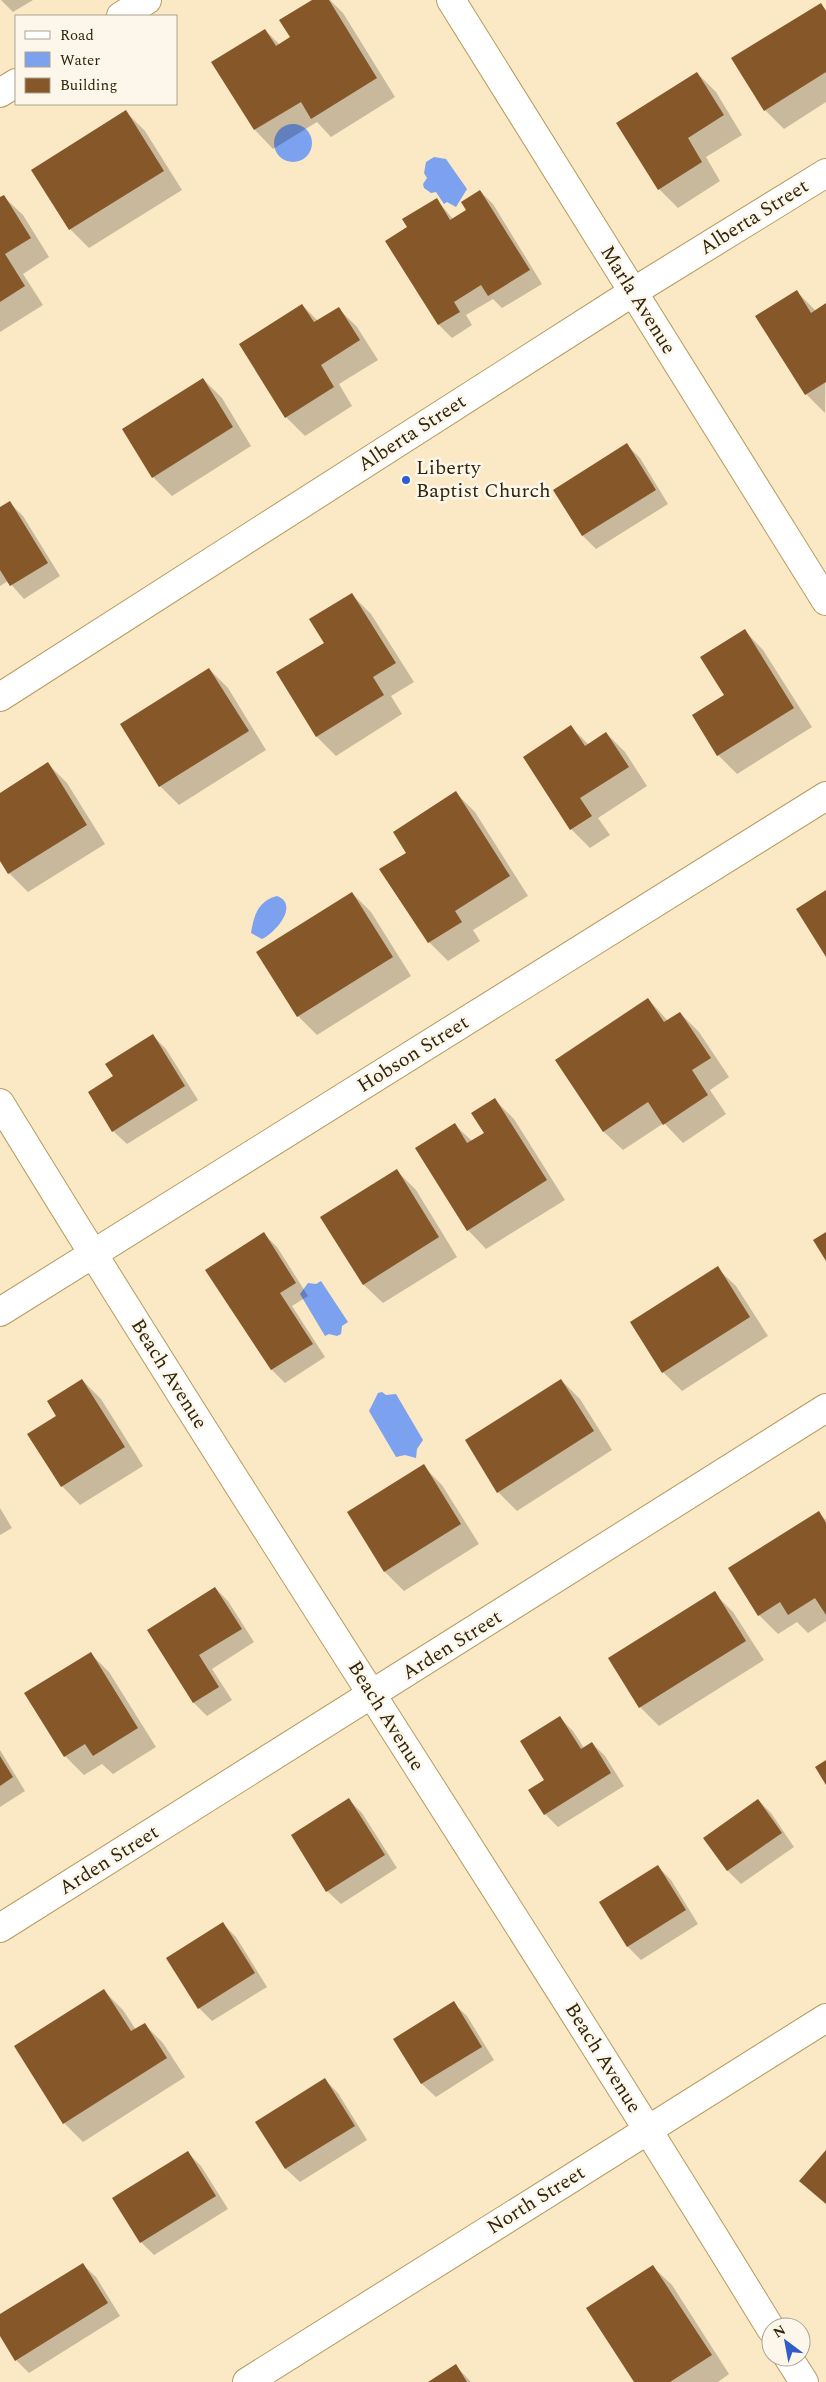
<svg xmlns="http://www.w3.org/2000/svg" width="826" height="2382" viewBox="0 0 826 2382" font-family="Spectral,serif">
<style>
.water{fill:#7ca1ee}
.shadow{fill:#0003}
.building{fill:#855729}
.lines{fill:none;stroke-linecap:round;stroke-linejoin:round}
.minor-casing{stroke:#b79a5e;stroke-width:30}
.minor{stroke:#fff;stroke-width:28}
.poi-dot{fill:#2f5dcc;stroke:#fdf7eb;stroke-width:2}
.labels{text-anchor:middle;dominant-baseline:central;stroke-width:5;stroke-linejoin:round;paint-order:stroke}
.street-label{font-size:20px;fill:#30240b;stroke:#fdf7eb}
.poi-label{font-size:20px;fill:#30240b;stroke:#fdf7eb;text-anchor:start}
</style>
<rect width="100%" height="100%" fill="#fbe8c4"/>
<!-- water -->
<g class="water">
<circle cx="293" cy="143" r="19"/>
<path d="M434 157 446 159 467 189 456 207 447 202 444 204 436 192 431 193 424 188 423 184 427 178 424 173 426 162Z"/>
<path d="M277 896C300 905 275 933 262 939L251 933C254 915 258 901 277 896Z"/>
<path d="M321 1281 348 1322 342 1326 341 1334 337 1336 329 1334 325 1336 300 1294 308 1283 316 1284Z"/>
<path d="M382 1392 386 1395 396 1394 423 1440 417 1449 416 1458 405 1455 396 1457 369 1411 378 1393Z"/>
</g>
<!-- shadow -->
<g class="shadow">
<path d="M1 0H33L13 12Z"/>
<path d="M314 0H330L343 13 395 97 331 137 317 122 273 149 255 130 265 30 280 45 291 38Z"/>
<path d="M820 4 826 10V102L784 129 765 110Z"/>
<path d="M697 73 716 92 742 135 706 157 720 181 678 208 659 189Z"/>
<path d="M126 112 145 131 182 190 89 248 70 229 33 170Z"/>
<path d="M480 191 493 204 542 284 502 308 493 299 466 315 472 325 452 338 439 325 409 227 436 199 453 219 468 210Z"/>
<path d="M4 197 23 215 49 257 23 274 43 305 0 332V199Z"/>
<path d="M797 292 816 311 826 305 825 413 806 394Z"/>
<path d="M302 305 318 321 338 308 357 327 378 360 339 384 352 406 305 436 286 417Z"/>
<path d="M203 379 222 398 251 446 172 496 153 477Z"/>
<path d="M627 445 640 458 668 504 596 549 583 536 554 490Z"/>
<path d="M10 503 23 516 60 576 24 599 8 581 0 586V509Z"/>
<path d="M352 595 371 614 414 682 391 696 402 714 336 756 317 737 278 673 326 643Z"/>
<path d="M745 631 763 650 812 727 737 774 718 755 725 695Z"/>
<path d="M209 669 228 688 266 750 179 805 160 786Z"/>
<path d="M571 727 589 745 606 733 625 752 647 786 598 818 610 835 590 848 571 829 525 757Z"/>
<path d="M48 764 67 783 105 844 28 892 9 873 0 858V794Z"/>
<path d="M456 793 475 812 528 896 473 930 480 941 448 961 429 942 381 869 408 853Z"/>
<path d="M352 893 371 912 411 976 317 1035 298 1016Z"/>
<path d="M648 999 668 1021 680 1013 699 1032 729 1077 710 1090 726 1114 683 1143 664 1123 623 1150 604 1132 557 1060Z"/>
<path d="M153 1036 166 1049 198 1100 127 1144 113 1131 115 1077Z"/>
<path d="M495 1100 514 1119 565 1200 486 1249 468 1230 455 1125 472 1141 485 1133Z"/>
<path d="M397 1171 416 1190 457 1257 383 1303 364 1285 322 1218Z"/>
<path d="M264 1234 277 1247 308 1296 292 1306 325 1357 285 1383 272 1370 207 1270Z"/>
<path d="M717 1268 736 1286 768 1336 682 1391 663 1372 632 1322Z"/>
<path d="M82 1380 101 1399 143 1466 80 1505 62 1486 58 1416Z"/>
<path d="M561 1380 580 1399 612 1450 517 1511 498 1492Z"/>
<path d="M423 1466 442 1485 479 1544 404 1591 385 1572 349 1513Z"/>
<path d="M0 1508 12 1528 0 1535Z"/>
<path d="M819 1513 826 1520V1621L808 1633 797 1622 778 1634 759 1615Z"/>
<path d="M215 1588 228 1601 254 1642 212 1669 232 1700 207 1716 194 1703 148 1630Z"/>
<path d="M714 1593 733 1612 764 1660 659 1726 640 1707Z"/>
<path d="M90 1653 109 1672 156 1747 113 1774 102 1764 84 1775 65 1756Z"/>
<path d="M560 1718 573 1731 584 1748 592 1743 605 1756 624 1786 558 1827 545 1814 546 1780Z"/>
<path d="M0 1750 25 1791 0 1807Z"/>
<path d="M349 1800 362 1813 397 1868 341 1904 327 1891Z"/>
<path d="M758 1800 771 1813 794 1847 741 1884 728 1871 705 1838Z"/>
<path d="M658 1867 671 1880 698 1924 641 1960 628 1947 601 1903Z"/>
<path d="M223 1924 236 1937 267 1987 212 2021 199 2008Z"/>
<path d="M104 1991 123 2010 136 2030 144 2024 163 2043 185 2077 83 2142 64 2123Z"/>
<path d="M453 2003 467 2016 494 2060 436 2097 422 2084 395 2039Z"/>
<path d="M325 2080 338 2093 367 2140 300 2182 286 2169 257 2122Z"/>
<path d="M188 2153 201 2166 228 2209 154 2255 141 2242Z"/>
<path d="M82 2264 96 2277 120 2316 29 2373 16 2360 0 2334V2316Z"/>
<path d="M653 2267 672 2285 729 2374 718 2382H635Z"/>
<path d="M456 2366 471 2382H431Z"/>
</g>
<!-- building -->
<g class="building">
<path d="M312 0H329L377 78 311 119 301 102 254 130 211 62 265 29 276 46 290 37 279 20Z"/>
<path d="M821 3 826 11V72L764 111 731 58Z"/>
<path d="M697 72 724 115 688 138 702 162 658 190 616 123Z"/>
<path d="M126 110 164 171 69 230 31 170Z"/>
<path d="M480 190 530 270 488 296 481 285 454 302 460 312 438 325 385 241 407 227 402 219 437 198 450 220 466 210 461 202Z"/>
<path d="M4 195 31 238 5 254 25 286 0 302V197Z"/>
<path d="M797 290 811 313 826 303V382L805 395 755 316Z"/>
<path d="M302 304 314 322 339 307 360 340 321 365 334 387 285 418 239 344Z"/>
<path d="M203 378 233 427 152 478 122 429Z"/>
<path d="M627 443 656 490 582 536 553 490Z"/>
<path d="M10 501 48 563 10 586 0 570V507Z"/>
<path d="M352 593 396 663 373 677 384 695 316 737 276 672 324 643 309 619Z"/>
<path d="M745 629 794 708 717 756 692 715 724 695 700 657Z"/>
<path d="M209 668 249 731 159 787 120 724Z"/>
<path d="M571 725 585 746 606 732 629 767 580 798 592 816 570 830 523 757Z"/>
<path d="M48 762 87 825 8 874 0 861V793Z"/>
<path d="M456 791 510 876 455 911 462 922 428 943 379 869 406 853 393 832Z"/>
<path d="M826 890V957L796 909Z"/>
<path d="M352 892 393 957 297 1017 256 952Z"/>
<path d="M648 998 664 1022 680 1012 711 1058 692 1070 708 1095 663 1125 648 1102 603 1132 555 1060Z"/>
<path d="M153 1034 185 1086 112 1132 88 1092 113 1076 105 1064Z"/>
<path d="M495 1098 547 1180 467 1231 415 1148 455 1123 467 1143 484 1133 471 1113Z"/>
<path d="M397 1169 439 1237 363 1285 320 1217Z"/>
<path d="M264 1232 296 1283 280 1293 313 1344 271 1370 205 1270Z"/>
<path d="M826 1232V1261L813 1240Z"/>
<path d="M718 1266 750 1317 662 1373 630 1322Z"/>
<path d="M82 1379 125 1447 61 1487 27 1434 56 1416 47 1401Z"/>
<path d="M561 1379 594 1431 497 1493 465 1440Z"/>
<path d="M424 1464 461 1524 384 1572 347 1512Z"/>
<path d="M819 1511 826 1523V1615L815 1598 788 1615 780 1602 758 1616 728 1568Z"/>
<path d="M215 1587 242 1629 199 1655 219 1687 193 1703 147 1630Z"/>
<path d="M715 1591 746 1641 639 1708 608 1658Z"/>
<path d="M91 1652 138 1728 93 1756 85 1744 64 1757 24 1693Z"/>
<path d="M560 1716 581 1749 592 1742 611 1773 544 1815 528 1790 544 1780 520 1741Z"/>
<path d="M0 1756 13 1777 0 1786Z"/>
<path d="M826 1760V1785L815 1767Z"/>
<path d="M349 1798 385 1855 326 1892 291 1835Z"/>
<path d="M758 1799 782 1833 727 1871 703 1838Z"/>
<path d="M658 1865 686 1910 627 1947 599 1902Z"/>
<path d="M223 1922 255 1973 198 2009 166 1958Z"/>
<path d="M104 1989 131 2031 145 2023 167 2058 63 2124 14 2046Z"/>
<path d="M454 2001 482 2047 421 2084 393 2039Z"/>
<path d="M325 2078 355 2126 285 2169 255 2122Z"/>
<path d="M826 2150V2204L799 2181Z"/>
<path d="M188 2151 216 2196 140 2243 112 2198Z"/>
<path d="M83 2263 108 2303 15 2361 0 2336V2314Z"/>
<path d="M653 2265 712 2355 670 2382H634L586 2308Z"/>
<path d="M456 2364 467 2382H428Z"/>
</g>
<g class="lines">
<defs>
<g id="minor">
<path d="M451 0 826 601"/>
<path d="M121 16 147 0"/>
<path d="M0 93 16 83"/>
<path d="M0 697 633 292 826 173"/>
<path d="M0 1103C252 1515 519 1917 771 2329"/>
<path d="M0 1312 826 796"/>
<path d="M0 1928 826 1408"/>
<path d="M788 2357 804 2382"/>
<path d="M247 2382 826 2018"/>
</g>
</defs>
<!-- minor casing -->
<use href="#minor" class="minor-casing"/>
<!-- minor -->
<use href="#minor" class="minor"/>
</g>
<!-- markers -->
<circle class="poi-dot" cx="406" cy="480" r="5"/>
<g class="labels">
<!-- street labels -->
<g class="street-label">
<text transform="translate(754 217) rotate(-32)">Alberta Street</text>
<text transform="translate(638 300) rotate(58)">Marla Avenue</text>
<text transform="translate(412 433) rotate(-33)">Alberta Street</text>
<text transform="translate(413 1054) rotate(-32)">Hobson Street</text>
<text transform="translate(169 1374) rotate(58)">Beach Avenue</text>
<text transform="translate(452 1645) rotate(-32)">Arden Street</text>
<text transform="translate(386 1716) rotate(58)">Beach Avenue</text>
<text transform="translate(109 1860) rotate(-32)">Arden Street</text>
<text transform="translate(603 2058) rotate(58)">Beach Avenue</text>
<text transform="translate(536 2200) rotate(-32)">North Street</text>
</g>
<!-- poi labels -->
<g class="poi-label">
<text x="416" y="468">Liberty<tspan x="416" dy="23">Baptist Church</tspan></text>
</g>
</g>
<!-- legend -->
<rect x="15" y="15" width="162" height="90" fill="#fdf7eb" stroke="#aba391"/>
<rect x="25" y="31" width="25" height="8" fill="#ffffff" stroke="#aba391"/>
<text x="60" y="40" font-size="15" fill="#30240b">Road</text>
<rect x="25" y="52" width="25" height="15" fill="#7ca1ee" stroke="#aba391"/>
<text x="60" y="65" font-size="15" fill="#30240b">Water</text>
<rect x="25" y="78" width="25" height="15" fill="#855729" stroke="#aba391"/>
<text x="60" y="90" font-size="15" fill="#30240b">Building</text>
<!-- north arrow -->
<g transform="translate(786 2342) rotate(328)"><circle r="24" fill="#fdf7eb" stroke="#aba391"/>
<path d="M0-4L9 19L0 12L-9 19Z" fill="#2f5dcc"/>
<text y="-8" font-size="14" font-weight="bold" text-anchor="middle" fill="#30240b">N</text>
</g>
</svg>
